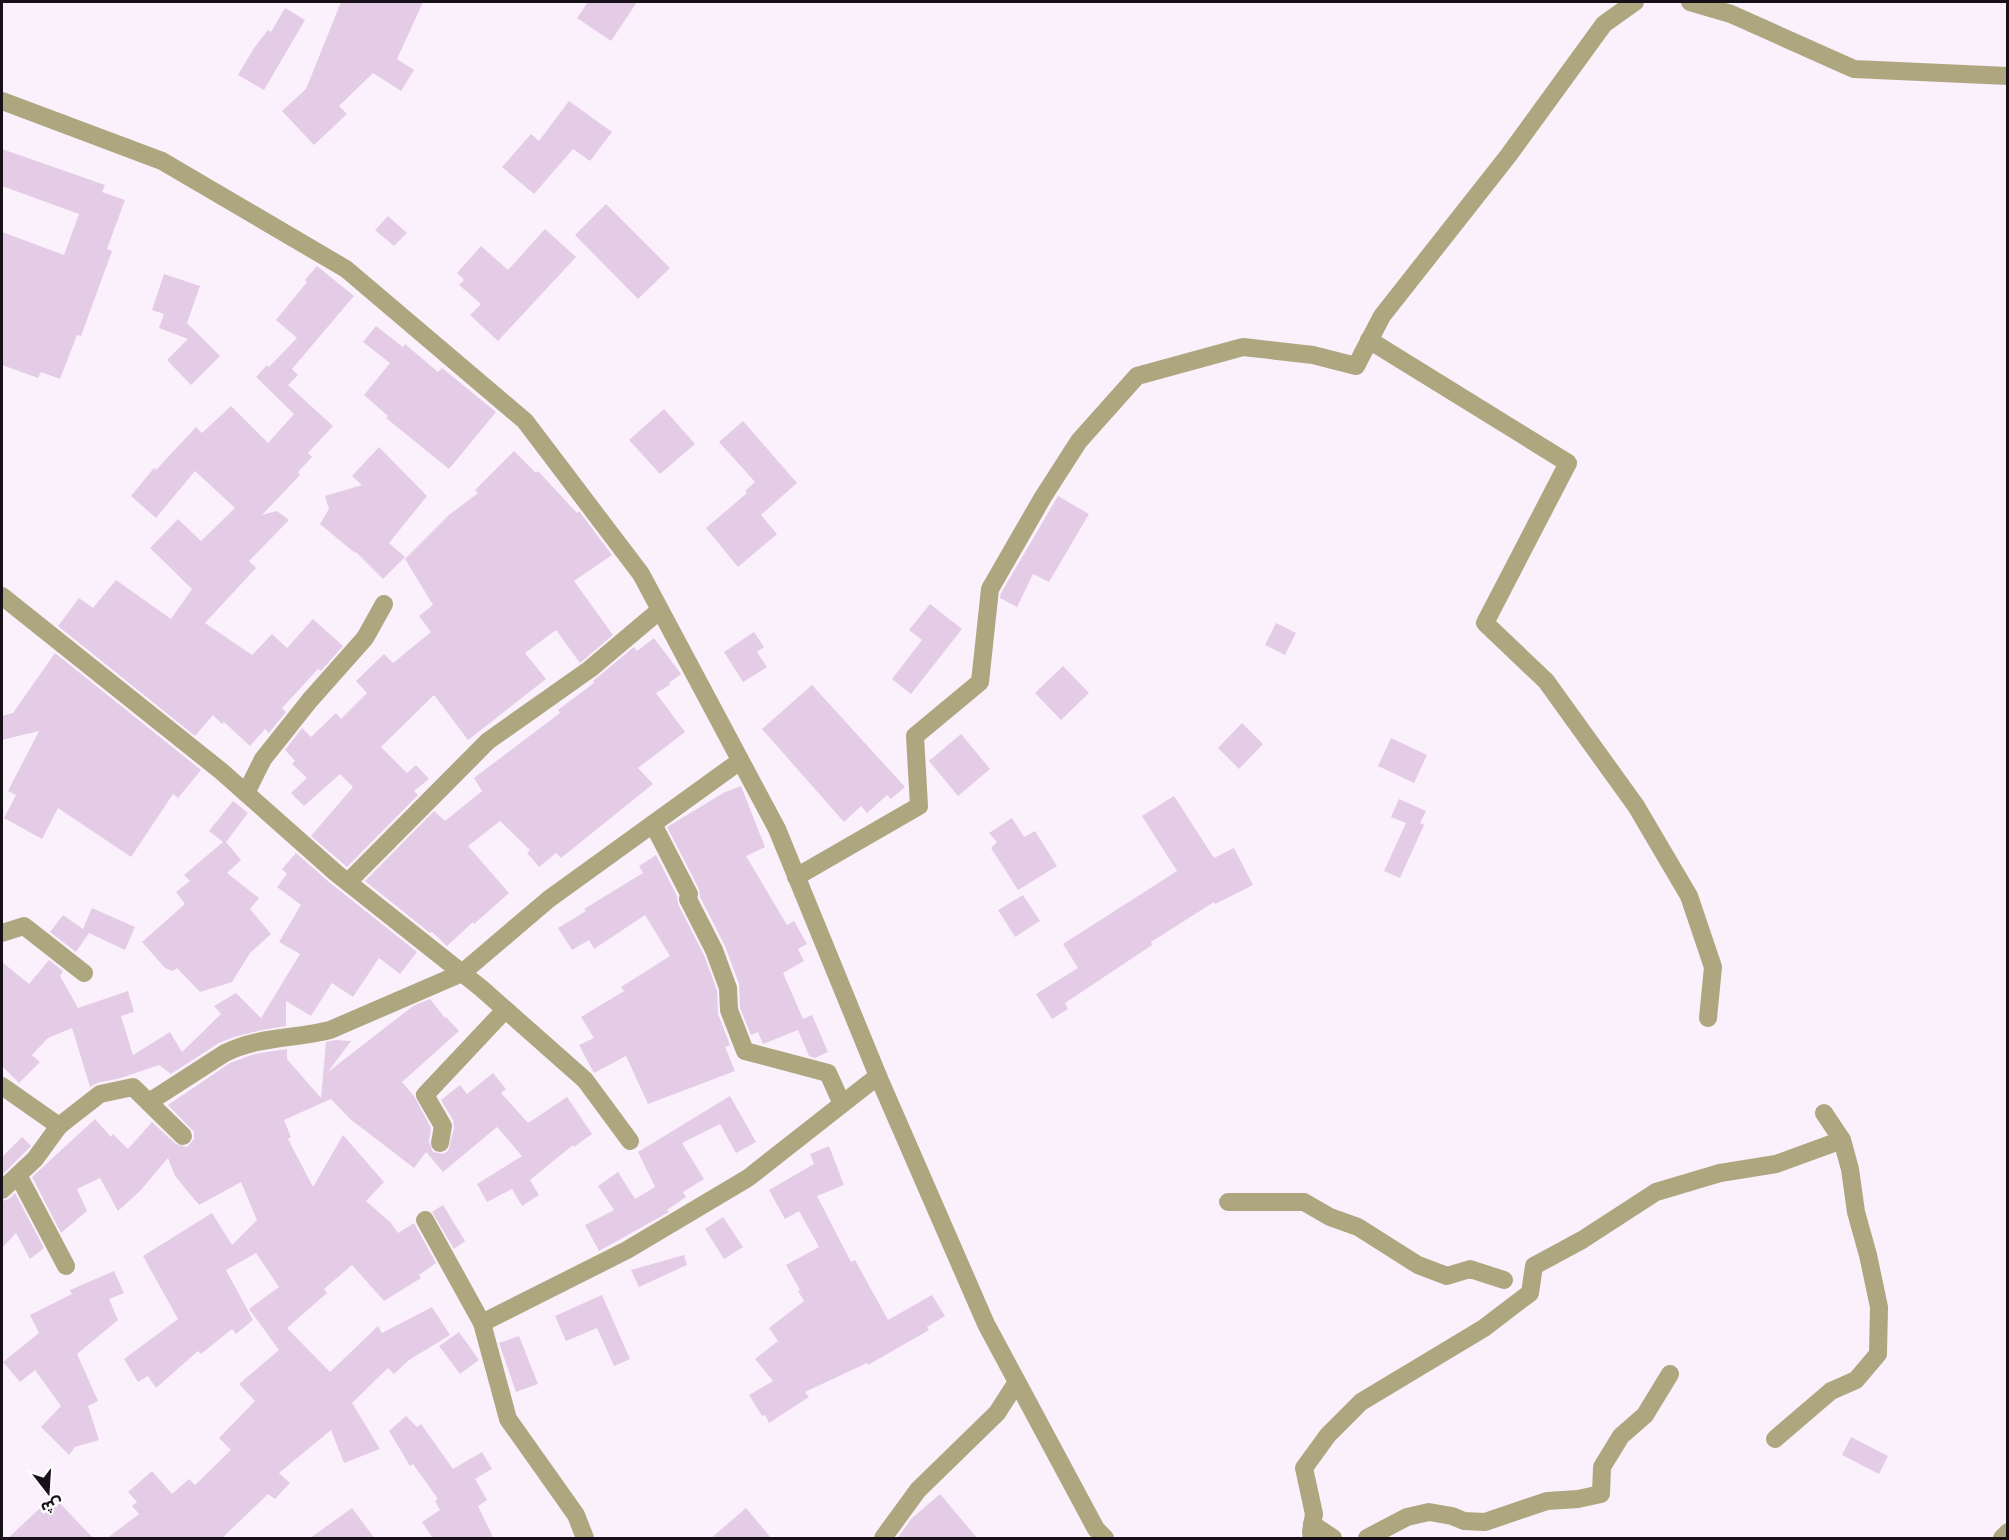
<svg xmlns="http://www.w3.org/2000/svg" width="2009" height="1540" viewBox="0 0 2009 1540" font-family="Figtree,'Noto Sans Arabic',sans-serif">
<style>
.building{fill:#e4cce6}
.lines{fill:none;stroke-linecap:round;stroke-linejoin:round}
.minor{stroke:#aea67f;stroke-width:18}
</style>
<rect width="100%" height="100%" fill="#fbf1fc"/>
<!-- building -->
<g class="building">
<path d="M341 2H423L397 59 414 70 401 91 373 73 339 106 347 114 314 145 282 111 306 89Z"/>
<path d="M588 2H637L611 41 577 18Z"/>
<path d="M285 8 305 20 264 90 238 75 254 48 268 30 271 32Z"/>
<path d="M569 101 612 132 590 161 573 149 534 194 502 167 531 134 539 141Z"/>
<path d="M2 149 105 185 102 192 125 200 107 249 112 251 81 336 77 335 60 379 41 372 38 378 2 365V232L64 255 79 214 2 186Z"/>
<path d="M606 204 670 268 638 299 575 235Z"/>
<path d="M388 216 407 233 394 246 375 230Z"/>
<path d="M545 229 576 257 498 341 470 315 481 304 459 285 464 280 457 273 481 246 508 270Z"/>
<path d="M317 266 354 296 292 369 298 375 288 385 333 426 308 453 312 457 298 472 300 475 262 515 277 511 289 520 249 561 256 568 205 623 252 655 272 634 287 648 313 619 343 646 321 671 318 669 282 708 286 712 269 733 265 729 250 746 224 722 222 724 213 715 195 736 58 626 79 598 93 608 116 580 171 619 192 589 150 548 178 519 201 541 235 508 195 471 156 518 131 496 154 468 156 470 196 427 202 433 231 406 268 443 294 414 256 377 267 365 269 367 297 338 276 320 307 282 305 280Z"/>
<path d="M164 274 200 286 187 323 220 356 191 385 167 360 188 339 159 328 164 314 152 310Z"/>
<path d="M376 326 403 347 405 344 438 372 442 368 496 412 449 469 386 418 388 416 364 395 390 363 363 342Z"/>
<path d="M664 409 695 444 660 474 629 440Z"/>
<path d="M743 421 797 483 761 515 777 534 738 567 706 528 747 493 745 491 755 482 719 442Z"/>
<path d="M379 447 427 496 389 543 405 557 383 579 356 552 355 553 320 524 329 509 325 496 362 485 352 476Z"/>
<path d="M514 451 536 473 538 471 577 513 579 511 612 555 574 581 613 635 580 663 556 630 525 653 546 679 468 740 434 695 381 747 407 773 416 765 429 779 414 791 418 795 347 867 311 836 353 787 340 774 304 806 291 793 307 778 292 764 295 761 285 750 302 728 311 737 336 713 341 719 367 693 356 681 384 654 393 663 431 632 419 616 433 605 405 559 449 515 478 493 475 490Z"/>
<path d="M1058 496 1089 514 1049 582 1033 574 1017 607 1000 598 1001 593Z"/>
<path d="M930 604 962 629 911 694 892 679 922 640 909 630Z"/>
<path d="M1276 623 1296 633 1285 655 1265 645Z"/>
<path d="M754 632 764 647 757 652 767 667 743 682 724 652Z"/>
<path d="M654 638 681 674 669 683 670 685 656 693 685 732 638 768 653 784 561 858 556 853 539 867 527 853 530 850 500 821 468 846 509 893 474 924 473 922 447 946 432 932 430 933 365 881 434 811 445 821 482 791 474 778 560 713 558 710 594 683 593 681 634 647 637 651Z"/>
<path d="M55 653 201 770 178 798 173 794 131 857 58 808 42 839 4 818 16 795 8 791 39 731 2 740V716L13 713Z"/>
<path d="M1063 666 1089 693 1061 720 1035 693Z"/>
<path d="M812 685 905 787 891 799 887 795 867 813 861 806 844 822 762 729Z"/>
<path d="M1242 723 1263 744 1239 769 1218 748Z"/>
<path d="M961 734 990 769 958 796 929 761Z"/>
<path d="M1391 738 1427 755 1414 783 1378 766Z"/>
<path d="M741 786 765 847 746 856 787 925 794 921 807 944 798 949 804 961 783 973 803 1019 812 1015 828 1052 815 1058 809 1056 798 1030 763 1044 758 1032 751 1035 740 1008 739 984 725 946 700 897 699 889 667 827 725 792Z"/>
<path d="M1174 796 1214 858 1234 848 1253 885 1215 904 1214 902 1151 942 1152 945 1065 1003 1068 1009 1052 1019 1036 994 1078 968 1063 944 1177 871 1142 816Z"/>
<path d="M1399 799 1426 811 1420 823 1424 825 1400 878 1384 871 1406 823 1391 817Z"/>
<path d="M233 801 248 813 226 842 241 860 227 873 259 898 250 909 271 934 250 953 232 982 200 992 177 968 173 971 165 968 142 942 185 904 176 892 190 881 184 875 223 842 209 831Z"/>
<path d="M1012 818 1024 837 1035 831 1057 866 1018 890 991 848 997 842 989 833Z"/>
<path d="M296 853 329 882 417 952 400 974 379 958 353 997 332 983 311 1016 286 1001V1026L262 1030 234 1037 219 1043 171 1074 159 1065 121 1078 97 1083 90 1087 72 1028 48 1038 32 1055 40 1062 19 1083 2 1066V962L29 984 49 960 63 971 60 976 78 1008 128 991 134 1012 121 1016 133 1055 170 1032 182 1052 221 1014 214 1006 236 993 261 1018 300 954 279 942 301 905 277 887 287 874 282 869Z"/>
<path d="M656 855 677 896 678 904 704 955 717 990 718 1014 730 1045 725 1047 735 1071 648 1104 626 1056 594 1073 579 1045 594 1038 581 1017 624 991 621 987 670 956 645 915 594 949 589 940 572 950 558 928 586 911 584 909 643 873 639 866Z"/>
<path d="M1023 895 1040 921 1015 937 998 910Z"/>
<path d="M92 908 135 927 125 950 89 933 76 952 50 932 63 915 83 929Z"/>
<path d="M430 999 445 1018 446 1017 459 1031 402 1082 414 1096 431 1128 429 1142 433 1152 443 1154 448 1151 454 1128 453 1120 441 1100 460 1085 467 1094 493 1073 506 1089 501 1093 528 1123 567 1097 592 1134 574 1147 573 1145 530 1180 539 1195 522 1206 512 1189 487 1202 477 1184 522 1156 497 1127 443 1172 426 1152 414 1168 350 1119 331 1099 284 1120 291 1137 288 1139 313 1187 343 1135 384 1182 366 1201 391 1223 398 1233 414 1223 436 1263 419 1275 421 1278 384 1301 352 1265 324 1289 327 1293 287 1328 330 1372 378 1326 382 1333 432 1307 450 1335 409 1360 394 1374 388 1368 352 1403 380 1449 344 1463 331 1430 279 1473 290 1483 275 1499 268 1494 221 1539H106L139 1514 132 1506 137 1502 128 1492 152 1471 172 1494 189 1479 195 1485 231 1450 219 1438 255 1401 239 1384 279 1350 249 1309 279 1287 256 1253 226 1270 253 1320 236 1334 232 1329 201 1354 198 1351 156 1388 148 1376 138 1382 124 1359 178 1319 143 1256 212 1213 232 1245 257 1220 241 1182 199 1205 175 1176 168 1158 140 1191 118 1211 100 1178 77 1189 87 1211 61 1233 32 1177 95 1119 111 1137 113 1134 128 1149 152 1122 176 1144 187 1147 194 1139V1132L168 1105 230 1063 254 1054 287 1049V1059L321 1098 326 1042 336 1040 351 1041 328 1072 413 1006Z"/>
<path d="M730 1096 756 1142 736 1153 720 1124 682 1143 704 1179 683 1192 686 1197 667 1210 669 1212 599 1251 585 1225 614 1210 598 1186 618 1172 635 1199 655 1187 638 1152Z"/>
<path d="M22 1137 31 1146 2 1175V1157Z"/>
<path d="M829 1146 844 1185 817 1196 851 1262 855 1260 888 1320 932 1295 945 1316 927 1327 929 1330 868 1365 867 1363 805 1392 809 1397 769 1423 765 1415 762 1416 749 1395 773 1381 755 1359 778 1341 769 1328 804 1301 798 1291 800 1290 786 1265 819 1247 799 1211 785 1219 769 1190 814 1164 810 1154Z"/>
<path d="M15 1193 44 1248 30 1259 16 1233 2 1248V1201L9 1199Z"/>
<path d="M443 1205 465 1241 454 1249 432 1212Z"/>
<path d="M723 1217 743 1247 724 1259 705 1229Z"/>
<path d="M684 1255 687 1265 639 1287 631 1270Z"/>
<path d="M114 1271 124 1293 109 1299 118 1320 77 1354 98 1401 88 1406 99 1440 75 1447 69 1455 41 1427 61 1406 35 1370 20 1382 3 1362 39 1333 30 1315 72 1294 70 1290Z"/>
<path d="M602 1295 630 1359 614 1366 597 1328 566 1341 555 1316Z"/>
<path d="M459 1332 479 1360 460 1374 439 1346Z"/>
<path d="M519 1336 538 1384 516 1392 499 1343Z"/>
<path d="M406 1416 417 1427 421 1424 453 1469 482 1452 492 1469 475 1479 487 1500 478 1506 494 1539H433L422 1522 440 1510 435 1501 438 1499 413 1464 410 1466 389 1431Z"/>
<path d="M1851 1437 1888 1456 1879 1474 1842 1455Z"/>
<path d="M940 1494 978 1539H897L911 1519Z"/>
<path d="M53 1496 94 1539H7Z"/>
<path d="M352 1508 375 1539H309Z"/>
<path d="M746 1508 772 1539H710Z"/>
</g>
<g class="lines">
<!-- minor -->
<g class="minor">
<path d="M1690 2 1731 14 1854 69 2008 76"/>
<path d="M2 101 162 161 346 269 525 421 641 574 777 829 878 1076 986 1324 1096 1529 1105 1538"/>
<path d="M1369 340 1568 463 1485 623 1546 681 1636 806 1689 896 1713 967 1708 1018"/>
<path d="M2 596 221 771 336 873 481 988 585 1080 630 1141"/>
<path d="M246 793 263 759 310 700 365 638 384 604"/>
<path d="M653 824 689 894 688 899 714 950 728 988 729 1010 745 1051 828 1073 842 1104"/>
<path d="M796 877 919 806 915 736 980 682 990 589 1043 497 1079 441 1137 376 1243 347 1313 355 1356 366 1382 316 1508 156 1604 24 1635 2"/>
<path d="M348 882 488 741 590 669 660 610"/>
<path d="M2 933 24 926 84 973"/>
<path d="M2 1086 59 1126 100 1094 133 1087 183 1136"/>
<path d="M149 1102 225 1053C259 1036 295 1039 330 1030L462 973 549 899 740 761"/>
<path d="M440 1143 443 1126 425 1095 505 1010"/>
<path d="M18 1175 66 1266"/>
<path d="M2 1190 35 1159 59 1126"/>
<path d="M1228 1202H1304L1330 1217 1358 1227 1418 1265 1447 1276 1470 1269 1504 1280"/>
<path d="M425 1220 482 1323 508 1419 576 1515 585 1538"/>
<path d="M482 1323 627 1250 748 1178 878 1076"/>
<path d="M1775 1439 1831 1391 1856 1380 1878 1354 1879 1307 1868 1255 1856 1212 1850 1169 1842 1140 1824 1113"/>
<path d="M1312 1524 1333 1538"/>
<path d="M883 1538 918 1490 997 1413 1017 1382"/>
<path d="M1312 1538 1311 1532 1314 1514 1304 1468 1328 1435 1361 1402 1484 1328 1530 1293 1534 1266 1582 1240 1656 1192 1720 1173 1776 1164 1842 1140"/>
<path d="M1367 1538 1407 1517 1429 1512 1452 1516 1464 1521 1485 1522 1547 1501 1578 1499 1601 1494 1602 1467 1621 1436 1645 1415 1670 1374"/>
<path d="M2002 1538 2008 1532"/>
</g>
</g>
<!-- border -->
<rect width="2009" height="1540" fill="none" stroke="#181019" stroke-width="6"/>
<!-- north arrow -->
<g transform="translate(48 1492) rotate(163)" stroke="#ffffff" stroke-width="4.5" paint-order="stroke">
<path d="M0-4.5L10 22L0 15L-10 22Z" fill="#181019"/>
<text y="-9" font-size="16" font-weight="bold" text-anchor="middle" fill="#181019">ش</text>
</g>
</svg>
